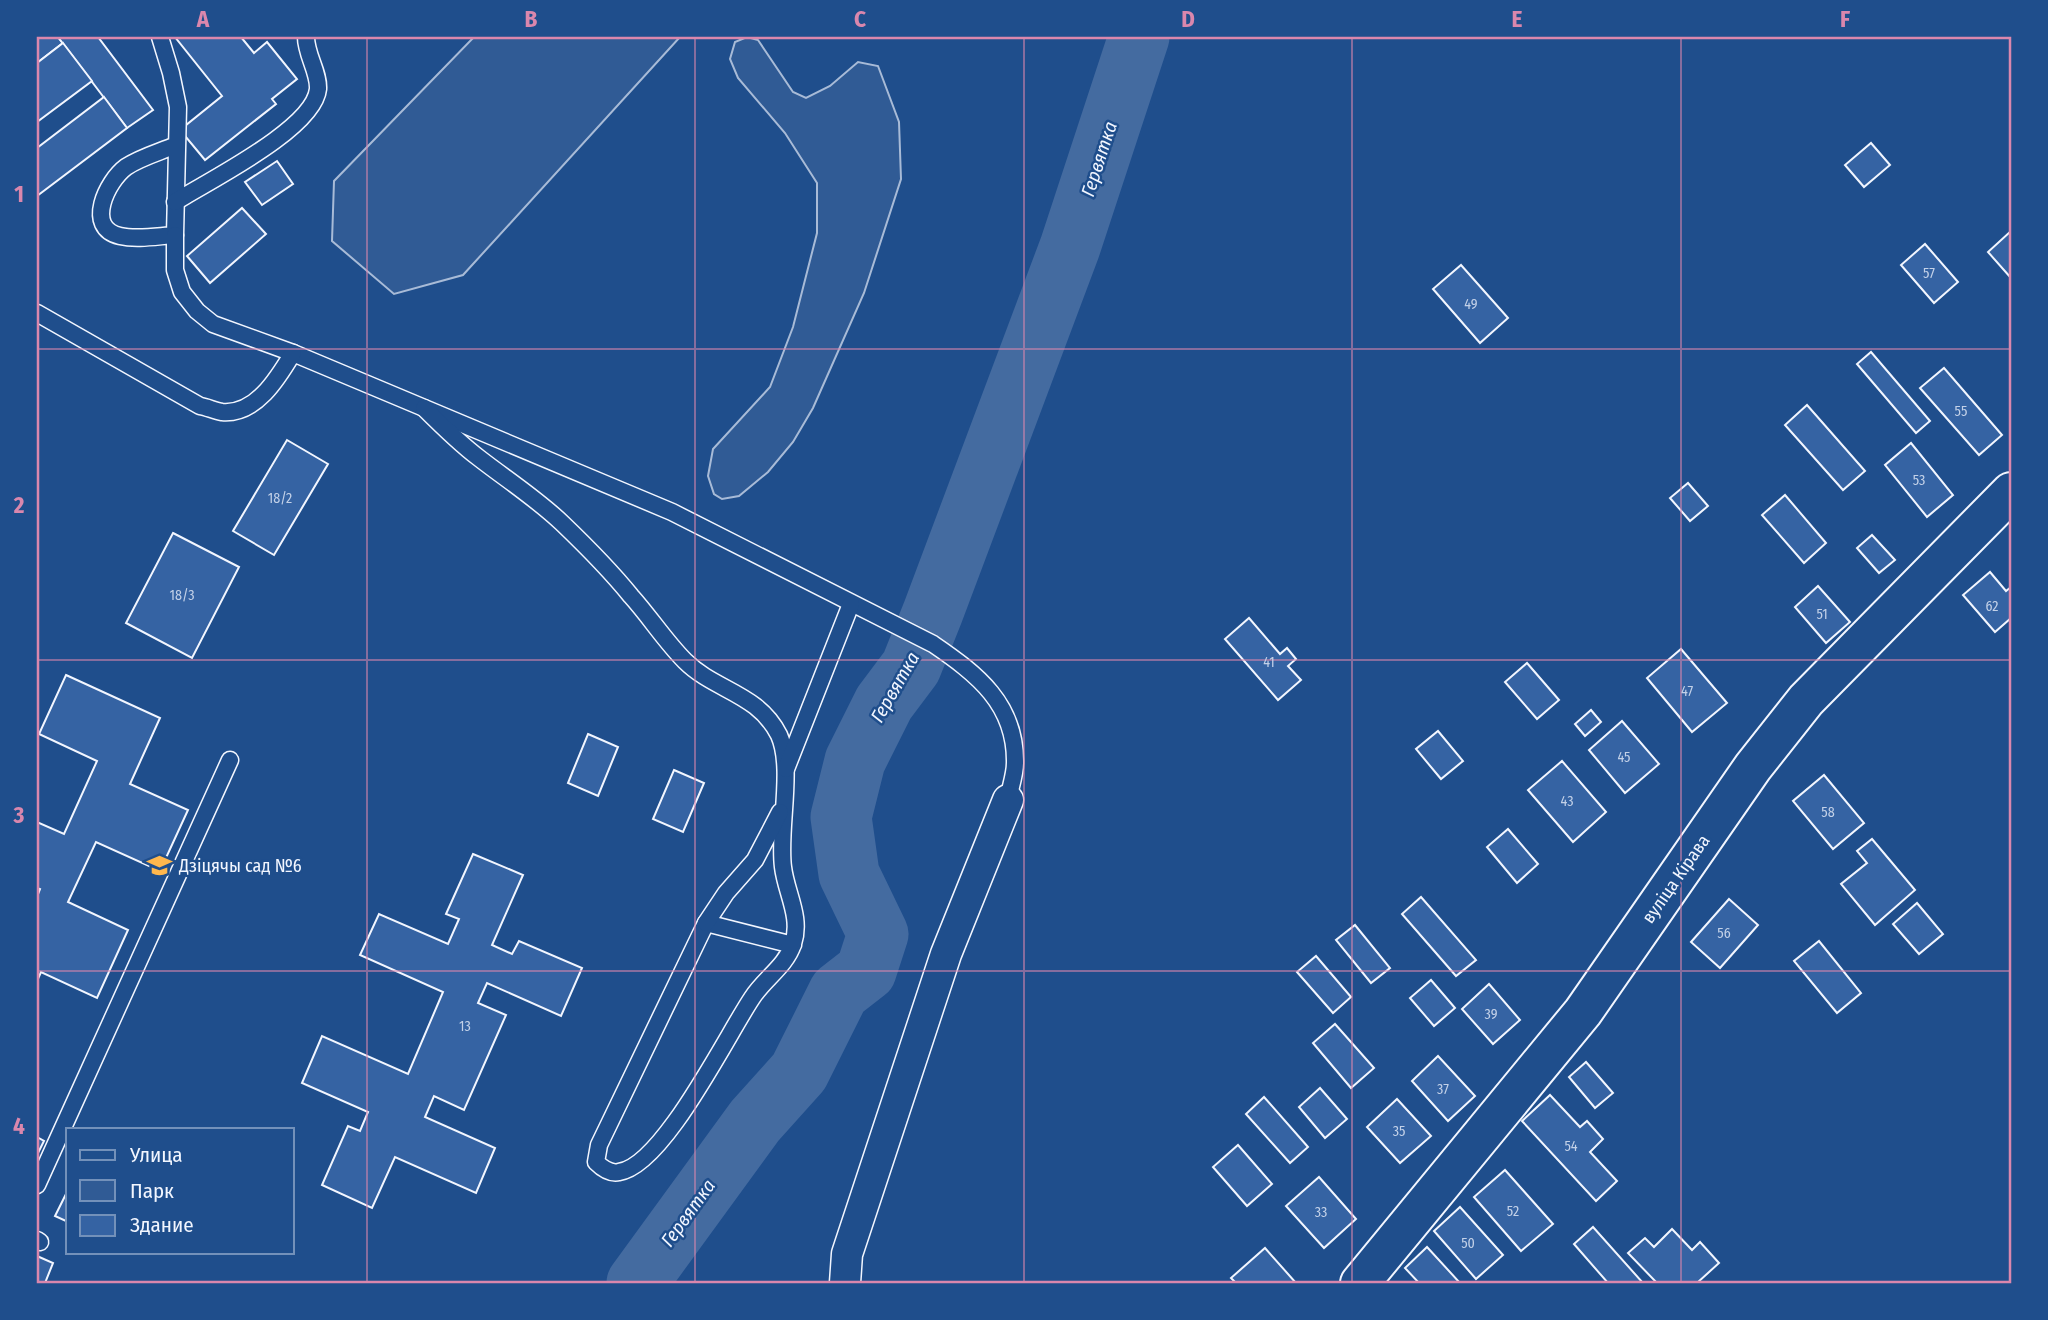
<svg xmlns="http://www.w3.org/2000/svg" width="2048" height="1320" viewBox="0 0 2048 1320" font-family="'Fira Sans Condensed',sans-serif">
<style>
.green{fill:#305b95;stroke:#a8bbd7;stroke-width:2}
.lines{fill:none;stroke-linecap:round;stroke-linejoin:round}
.river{stroke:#446ba0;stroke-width:61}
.building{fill:#3563a3;stroke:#f2f6ff;stroke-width:2}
.service-casing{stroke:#f2f6ff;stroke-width:19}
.minor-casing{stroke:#f2f6ff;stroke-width:33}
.tertiary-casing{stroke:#f2f6ff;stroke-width:42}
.service{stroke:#1f4e8c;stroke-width:16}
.minor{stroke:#1f4e8c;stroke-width:30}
.tertiary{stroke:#1f4e8c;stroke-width:38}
.grid{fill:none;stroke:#da87ad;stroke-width:2;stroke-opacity:0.55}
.labels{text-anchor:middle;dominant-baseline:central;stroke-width:5;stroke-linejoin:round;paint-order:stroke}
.number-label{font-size:14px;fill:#c3d1e8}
.poi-label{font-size:18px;fill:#f2f6ff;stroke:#1f4e8c;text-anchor:start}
.street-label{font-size:18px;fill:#f2f6ff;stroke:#1f4e8c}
.water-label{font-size:19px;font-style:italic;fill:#f2f6ff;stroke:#1f4e8c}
.neatline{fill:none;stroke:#da87ad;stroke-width:2.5}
.grid-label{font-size:23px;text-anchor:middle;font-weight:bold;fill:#da87ad}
</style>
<rect width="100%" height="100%" fill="#1f4e8c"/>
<!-- green -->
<g class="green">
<path d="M474 37H680L463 275 394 294 332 241 334 181Z"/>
<path d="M747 37 758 40 793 92 806 98 830 86 858 62 878 66 899 122 901 179 864 293 813 408 793 442 768 472 739 496 722 499 714 494 708 476 713 449 770 387 793 327 817 233V183L785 133 738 78 730 59 735 42Z"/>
</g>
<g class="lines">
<!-- river -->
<path class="river" d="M637 1283 755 1121 799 1072 839 992 866 971 878 934 849 874 841 817 855 761 884 703 911 667 933 612 1070 247 1139 37"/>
</g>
<!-- building -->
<g class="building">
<path d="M37 37H58L63 43 37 63Z"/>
<path d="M58 37H98L153 110 127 128Z"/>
<path d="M175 37H241L254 53 267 42 297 79 272 99 276 104 205 160 180 130 222 96Z"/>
<path d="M63 43 92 81 37 122V63Z"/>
<path d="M104 97 127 128 37 196V148Z"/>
<path d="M1871 143 1890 165 1864 187 1845 165Z"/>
<path d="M277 161 293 184 262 205 245 182Z"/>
<path d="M242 208 266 234 210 283 187 256Z"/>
<path d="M2011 231V278L1988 252Z"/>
<path d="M1925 244 1958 282 1934 303 1901 265Z"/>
<path d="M1461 265 1508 318 1480 343 1433 289Z"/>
<path d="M1871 352 1930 421 1916 433 1857 364Z"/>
<path d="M1944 368 2002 435 1979 455 1920 388Z"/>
<path d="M1807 405 1865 471 1843 490 1785 425Z"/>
<path d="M287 440 328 464 274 555 233 531Z"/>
<path d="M1911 443 1953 495 1927 517 1885 465Z"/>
<path d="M1688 483 1708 506 1690 521 1670 498Z"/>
<path d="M1785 495 1826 543 1804 563 1762 515Z"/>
<path d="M173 533 239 567 192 658 126 623Z"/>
<path d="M1872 535 1895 560 1879 573 1857 548Z"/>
<path d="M1990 572 2006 591 2011 587V618L1995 632 1963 595Z"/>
<path d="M1818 586 1850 622 1826 643 1795 607Z"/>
<path d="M1249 618 1280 654 1287 648 1296 659 1288 666 1301 680 1278 700 1225 639Z"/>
<path d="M1681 649 1727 703 1692 732 1647 678Z"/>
<path d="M1527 663 1559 700 1537 719 1505 682Z"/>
<path d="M66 675 160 718 130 784 188 810 160 871 96 842 68 902 128 930 97 998 41 972 37 981V897L40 889 37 888V822L64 834 97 761 39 734Z"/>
<path d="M1591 710 1601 722 1585 736 1575 724Z"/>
<path d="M1622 721 1659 764 1625 793 1589 750Z"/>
<path d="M1438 731 1463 761 1441 779 1416 749Z"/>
<path d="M588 734 618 747 598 796 568 783Z"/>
<path d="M1562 761 1606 812 1573 842 1528 790Z"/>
<path d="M674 770 704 783 683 832 653 819Z"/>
<path d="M1824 775 1864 823 1833 849 1793 801Z"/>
<path d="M1508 829 1538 864 1517 883 1487 847Z"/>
<path d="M1872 839 1915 890 1875 925 1841 884 1867 863 1857 851Z"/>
<path d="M473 854 523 875 492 945 512 954 519 941 582 968 561 1016 487 983 478 1003 506 1015 464 1110 434 1096 425 1117 495 1148 476 1193 395 1157 372 1208 322 1185 348 1126 360 1131 368 1112 302 1083 322 1036 408 1074 443 992 360 955 379 914 448 944 459 919 446 914Z"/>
<path d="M1421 897 1476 960 1456 976 1402 914Z"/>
<path d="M1729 899 1758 925 1720 968 1691 942Z"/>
<path d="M1917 903 1943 934 1919 954 1893 924Z"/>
<path d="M1355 925 1390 968 1371 983 1336 940Z"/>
<path d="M1819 941 1861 993 1837 1013 1794 961Z"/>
<path d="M1316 956 1351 997 1333 1013 1297 972Z"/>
<path d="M1431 980 1455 1008 1434 1026 1410 998Z"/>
<path d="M1489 984 1520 1020 1493 1044 1462 1009Z"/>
<path d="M1335 1024 1374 1068 1351 1088 1313 1043Z"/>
<path d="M1438 1056 1475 1096 1448 1121 1412 1081Z"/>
<path d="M1586 1062 1613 1093 1595 1108 1569 1077Z"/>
<path d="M1320 1088 1347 1119 1325 1138 1299 1107Z"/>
<path d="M1550 1095 1580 1127 1587 1121 1603 1139 1590 1152 1617 1181 1596 1201 1522 1121Z"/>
<path d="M1264 1097 1308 1147 1290 1163 1246 1114Z"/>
<path d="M1397 1099 1431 1136 1400 1163 1367 1127Z"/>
<path d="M37 1137 44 1141 37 1155Z"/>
<path d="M1238 1145 1272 1184 1247 1206 1213 1167Z"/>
<path d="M1505 1170 1553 1224 1521 1251 1474 1197Z"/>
<path d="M1319 1177 1356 1219 1324 1248 1286 1206Z"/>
<path d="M68 1190V1222L55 1216Z"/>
<path d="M1460 1207 1503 1255 1476 1279 1434 1231Z"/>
<path d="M1593 1227 1643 1283H1608L1574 1244Z"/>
<path d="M1672 1229 1692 1250 1700 1242 1719 1263 1697 1283H1657L1628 1253 1645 1238 1654 1247Z"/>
<path d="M1427 1247 1460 1283H1419L1405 1268Z"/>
<path d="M1265 1248 1296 1283H1236L1231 1278Z"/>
<path d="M37 1256 53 1263 45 1283H37Z"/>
</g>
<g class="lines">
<defs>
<g id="service">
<path d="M160 37 171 73 178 107 175 235C158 236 137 240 120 236 84 228 107 181 126 167 141 157 160 152 176 145"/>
<path d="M175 202C208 181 314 129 318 89 319 72 306 55 306 37"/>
<path d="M175 235V270L182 292 197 311 213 324 293 353 672 512 933 644C977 674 1016 704 1015 763 1015 775 1010 788 1008 800"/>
<path d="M37 313 200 406C207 407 215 411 222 412 256 415 278 378 293 353"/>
<path d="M424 408C441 425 459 443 479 458 506 479 537 499 562 523 586 546 610 570 631 596 650 617 665 641 685 661 715 691 758 693 779 735 794 768 778 829 783 867 786 893 802 917 793 944 786 966 764 979 752 998 727 1035 663 1166 619 1172 610 1174 603 1169 596 1162L599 1145 706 923 793 945"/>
<path d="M786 769 851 604"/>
<path d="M706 923 726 893 755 860 780 812"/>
<path d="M37 1185 230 760"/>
<path d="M37 1240 40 1242"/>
</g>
<path id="minor" d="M845 1283 847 1254 946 954 1008 800"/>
<path id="tertiary" d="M1360 1283 1583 1012 1753 767 1806 700 2011 492"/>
</defs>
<!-- service casing -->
<use href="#service" class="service-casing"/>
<!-- minor casing -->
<use href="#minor" class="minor-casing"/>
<!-- tertiary casing -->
<use href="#tertiary" class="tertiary-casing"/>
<!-- service -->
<use href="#service" class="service"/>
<!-- minor -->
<use href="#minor" class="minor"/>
<!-- tertiary -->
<use href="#tertiary" class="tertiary"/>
</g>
<!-- grid -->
<path class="grid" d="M367 37V1283M695 37V1283M1024 37V1283M1352 37V1283M1681 37V1283M37 349H2011M37 660H2011M37 971H2011"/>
<!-- icons -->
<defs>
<symbol id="school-bare" viewBox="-9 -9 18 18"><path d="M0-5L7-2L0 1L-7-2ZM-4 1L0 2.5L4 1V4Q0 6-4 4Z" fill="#ffb74d" stroke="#1f4e8c" stroke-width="2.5" paint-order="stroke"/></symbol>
</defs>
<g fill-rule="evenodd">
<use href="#school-bare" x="142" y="848" width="35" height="35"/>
</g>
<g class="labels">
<!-- number labels -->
<g class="number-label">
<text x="1929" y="273">57</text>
<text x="1471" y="304">49</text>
<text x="1961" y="411">55</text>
<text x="1919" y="480">53</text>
<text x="280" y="498">18/2</text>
<text x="182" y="595">18/3</text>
<text x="1992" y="606">62</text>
<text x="1822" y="614">51</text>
<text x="1269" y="662">41</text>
<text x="1687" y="691">47</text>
<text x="1624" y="757">45</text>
<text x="1567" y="801">43</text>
<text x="1828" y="812">58</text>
<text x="1724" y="933">56</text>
<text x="1491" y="1014">39</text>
<text x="465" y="1026">13</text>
<text x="1443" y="1089">37</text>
<text x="1399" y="1131">35</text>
<text x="1571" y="1146">54</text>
<text x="1513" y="1211">52</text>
<text x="1321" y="1212">33</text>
<text x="1468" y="1243">50</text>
</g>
<!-- poi labels -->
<g class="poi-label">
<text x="179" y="866">Дзіцячы сад №6</text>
</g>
<!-- street labels -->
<g class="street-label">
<text transform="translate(1676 879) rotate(-55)">вуліца Кірава</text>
</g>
<!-- water labels -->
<g class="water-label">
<text transform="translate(1099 159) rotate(-72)">Гервятка</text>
<text transform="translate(895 687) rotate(-60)">Гервятка</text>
<text transform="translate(688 1213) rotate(-54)">Гервятка</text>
</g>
</g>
<!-- border -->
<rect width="2048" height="1320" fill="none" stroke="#1f4e8c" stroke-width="77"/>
<!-- legend -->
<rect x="66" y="1128" width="228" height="126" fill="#1f4e8c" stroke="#7391ba" stroke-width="2"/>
<rect x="80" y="1150" width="35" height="10" fill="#1f4e8c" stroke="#7391ba" stroke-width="2"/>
<text x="130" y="1162" font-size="21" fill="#f2f6ff">Улица</text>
<rect x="80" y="1180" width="35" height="21" fill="#305b95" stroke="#7391ba" stroke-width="2"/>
<text x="130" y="1198" font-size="21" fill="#f2f6ff">Парк</text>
<rect x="80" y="1215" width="35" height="21" fill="#3563a3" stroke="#7391ba" stroke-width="2"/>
<text x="130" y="1232" font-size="21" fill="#f2f6ff">Здание</text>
<rect x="38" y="38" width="1972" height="1244" class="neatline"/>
<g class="grid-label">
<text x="203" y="27">A</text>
<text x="531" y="27">B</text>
<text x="860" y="27">C</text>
<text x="1188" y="27">D</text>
<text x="1517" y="27">E</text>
<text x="1845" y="27">F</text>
<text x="19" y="202">1</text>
<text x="19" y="513">2</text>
<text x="19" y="823">3</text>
<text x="19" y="1134">4</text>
</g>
</svg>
